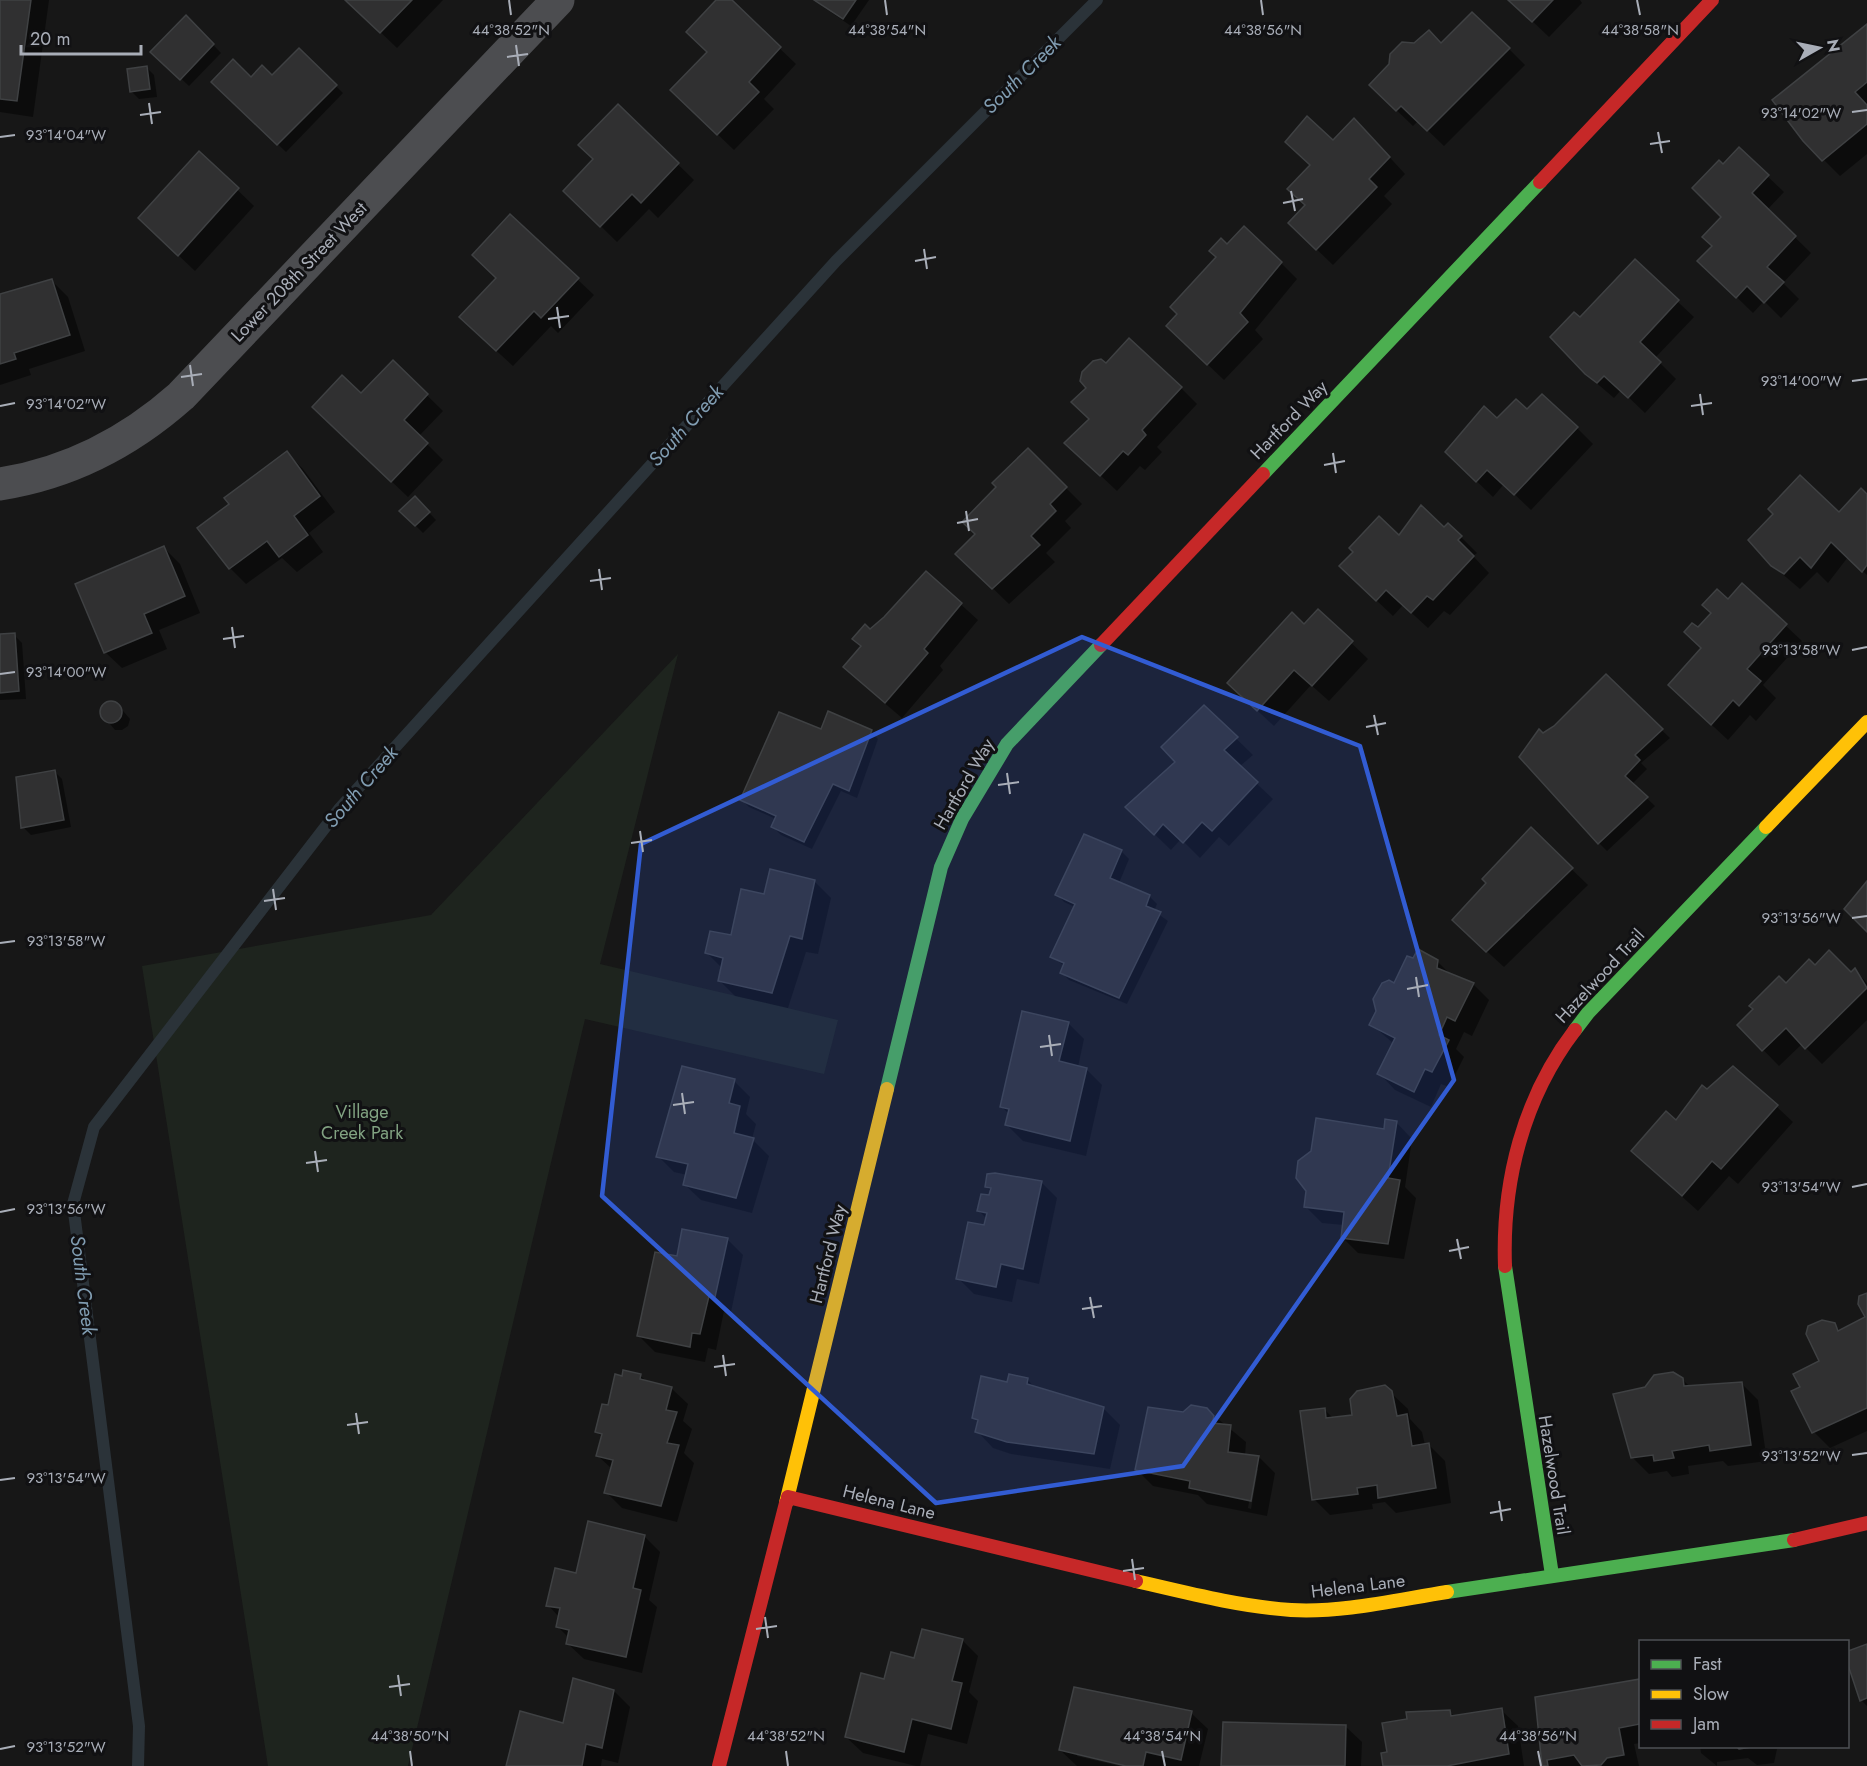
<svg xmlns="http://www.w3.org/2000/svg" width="1867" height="1766" viewBox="0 0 1867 1766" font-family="Jost,sans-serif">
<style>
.green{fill:#1e241e}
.shadow{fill:#0007;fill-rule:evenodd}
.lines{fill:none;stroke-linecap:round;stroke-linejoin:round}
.stream{stroke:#2b3339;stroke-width:12}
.building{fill:#303031;stroke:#3f4143;stroke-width:1.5}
.street{stroke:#4c4d50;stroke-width:33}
.fast{stroke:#4caf50;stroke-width:14}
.slow{stroke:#ffc107;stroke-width:14}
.jam{stroke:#c62828;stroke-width:14}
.marked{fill:#325cd3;fill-opacity:0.2;stroke:#325cd3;stroke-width:4.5;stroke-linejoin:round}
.ticks{fill:none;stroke:#a9aeb8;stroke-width:2}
.labels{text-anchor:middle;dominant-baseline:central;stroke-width:6;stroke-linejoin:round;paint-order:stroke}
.street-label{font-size:18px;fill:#a9aeb8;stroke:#111113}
.park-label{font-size:18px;fill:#81a281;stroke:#111113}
.water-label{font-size:20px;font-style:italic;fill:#819db2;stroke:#111113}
.ticks-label{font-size:15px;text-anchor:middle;fill:#a9aeb8;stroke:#111113;stroke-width:6;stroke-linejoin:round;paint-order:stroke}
</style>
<rect width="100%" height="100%" fill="#171717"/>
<!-- green -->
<path class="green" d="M678 654 600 964 838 1020 824 1074 585 1019 408 1766H268L142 966 431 915Z"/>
<!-- shadow -->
<g class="shadow">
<path d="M0 0H49L33 117 0 112Z"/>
<path d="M347 0H443L397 48Z"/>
<path d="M718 0H729L796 64 764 99 774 109 734 150 688 106 708 52Z"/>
<path d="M813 0H869L851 26Z"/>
<path d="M1510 0H1580L1582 3 1549 37Z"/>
<path d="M186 17 221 53 189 86 153 52Z"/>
<path d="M1867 27V154L1840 176 1804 140Z"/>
<path d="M1441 45 1509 49 1525 65 1444 146 1418 121 1413 126 1387 101Z"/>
<path d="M299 50 343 93 286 152 214 82 272 78Z"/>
<path d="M146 67 154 75 157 97 139 99 131 91Z"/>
<path d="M618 106 694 180 658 218 649 209 617 242 565 191 595 159Z"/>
<path d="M1370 136 1405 174 1384 196 1392 204 1333 265 1306 239V206L1289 189 1333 142Z"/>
<path d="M1739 149 1784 192 1767 210 1811 253 1783 283 1799 299 1781 318 1764 301 1753 313 1716 277 1714 246 1723 217V166Z"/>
<path d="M199 153 254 206 195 271 156 234Z"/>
<path d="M510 216 594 295 558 333 551 326 513 366 477 333 498 278Z"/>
<path d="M1227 246 1281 263 1297 279 1255 330 1263 339 1224 380 1184 342Z"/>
<path d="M1635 262 1694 317 1655 358 1676 379 1645 413 1621 390 1614 398 1586 374 1580 319Z"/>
<path d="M52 281 68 297 85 351 29 369 31 375 0 385V296Z"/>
<path d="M393 362 443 411 419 436 443 460 408 497 330 423Z"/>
<path d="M1106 366 1181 388 1197 404 1157 447 1162 452 1145 470 1140 466 1117 491 1083 459 1091 419 1088 388Z"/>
<path d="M1527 412 1577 428 1593 444 1531 510 1504 484 1493 497 1463 468 1498 421Z"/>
<path d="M1028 450 1082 504 1065 521 1071 528 1046 553 1055 562 1009 604 974 570 977 534 998 487Z"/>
<path d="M287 453 303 469 335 512 309 533 323 552 297 572 282 558 246 584 230 568 231 505Z"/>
<path d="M1867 496V575L1848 557 1828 583 1817 572 1800 589 1772 565Z"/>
<path d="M415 498 436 520 423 533 401 511Z"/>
<path d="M1444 529 1461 537 1477 553 1473 556 1489 573 1450 615 1444 611 1428 628 1403 605 1393 616 1357 582 1399 537Z"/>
<path d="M163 547 180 564 200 613 159 630 167 649 122 668 105 652Z"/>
<path d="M926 573 978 620 940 666 943 670 902 718 861 683 862 647 870 631Z"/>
<path d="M1742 585 1802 641 1763 685 1776 698 1756 721 1750 715 1728 740 1686 701 1702 649 1698 630Z"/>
<path d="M1318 611 1368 659 1329 701 1311 685 1274 726 1245 699Z"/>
<path d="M14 635 22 643 26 699 0 700V636Z"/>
<path d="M1606 677 1670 738 1641 763 1647 769 1632 784 1655 806 1607 851 1599 843 1543 735Z"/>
<path d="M111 702 117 704 130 719 128 726 122 730H115L101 713 103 706Z"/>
<path d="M1204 707 1253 755 1239 767 1273 799 1229 846 1219 837 1200 858 1181 839 1171 850 1143 823Z"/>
<path d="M821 731 871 732 878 739 857 798 841 791 812 849 781 835 773 827 776 819 749 807 742 800Z"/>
<path d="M54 771 62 779 71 827 31 835 23 827Z"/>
<path d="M1531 830 1588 885 1504 967 1470 936 1488 883Z"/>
<path d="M1121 851 1129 859 1119 883 1149 896 1157 904 1154 911 1168 921 1127 1004 1069 980 1061 972 1064 966 1052 956 1075 907 1064 902 1057 894Z"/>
<path d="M771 871 815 882 831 898 818 954 806 952 788 1008 735 996 719 980 722 968 707 953 732 937 765 896Z"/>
<path d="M1437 961 1452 976 1473 984 1489 1000 1472 1036 1464 1032 1456 1049 1464 1057 1449 1087 1441 1084 1431 1107 1395 1090 1379 1073 1394 1044 1371 1024 1395 984Z"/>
<path d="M1815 967 1851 974 1855 970 1867 983V1020L1822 1064 1802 1044 1779 1066 1739 1025 1786 985Z"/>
<path d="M1068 1023 1084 1039 1078 1067 1086 1069 1102 1085 1086 1156 1023 1141 1007 1125 1010 1115 1001 1106Z"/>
<path d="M734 1081 750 1097 746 1114 756 1124 752 1139 769 1156 752 1213 701 1200 684 1184 687 1175 674 1172 658 1156Z"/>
<path d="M1707 1091 1776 1106 1793 1122 1738 1184 1729 1176 1698 1211 1649 1167 1676 1122Z"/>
<path d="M1396 1122 1412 1139 1405 1187 1416 1198 1404 1259 1358 1253 1342 1237 1344 1225 1322 1223 1306 1207Z"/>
<path d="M1041 1182 1057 1198 1039 1284 1017 1279 1012 1302 974 1294 958 1278 985 1227 987 1219 978 1210 992 1192 986 1187Z"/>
<path d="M727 1239 743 1255 731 1312 724 1311 716 1350 708 1348 705 1362 655 1352 639 1336Z"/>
<path d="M1867 1318V1431L1830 1448 1814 1432 1802 1388 1821 1362 1834 1325 1841 1331Z"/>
<path d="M640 1375 647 1382 671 1388 688 1404 683 1421 692 1429 684 1453 694 1463 677 1522 622 1508 606 1492 612 1469 598 1456 602 1437 596 1431 609 1407Z"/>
<path d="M1682 1379 1690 1387 1742 1384 1758 1400 1767 1461 1728 1466 1723 1461 1688 1466 1689 1474 1672 1477 1667 1471 1649 1474 1632 1457Z"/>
<path d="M1028 1380 1036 1389 1103 1408 1120 1425 1110 1469 1011 1454 993 1448 977 1431 979 1423 973 1418 1008 1384Z"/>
<path d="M1391 1393 1408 1409 1410 1419 1422 1432 1425 1445H1429L1445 1461 1451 1503 1396 1513 1385 1502 1372 1504 1373 1509 1330 1515 1314 1499 1324 1409 1334 1419 1353 1416Z"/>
<path d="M1206 1409 1246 1442 1245 1456 1259 1457 1275 1473 1267 1516 1207 1504 1198 1495 1153 1486 1137 1470 1184 1414ZM1255 1469H1258L1251 1509 1248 1508Z"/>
<path d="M644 1536 660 1552 649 1600 657 1607 642 1673 584 1659 567 1643 569 1638 557 1626 559 1617 548 1605 577 1575Z"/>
<path d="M962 1640 978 1656 969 1692 978 1701 967 1744 928 1734 920 1766H916L863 1753 846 1737 885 1681 915 1660Z"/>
<path d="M1867 1646V1706L1861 1700 1848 1660V1653Z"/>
<path d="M1640 1682V1743L1634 1744 1639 1766H1544L1536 1698Z"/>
<path d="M614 1691 630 1707 618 1763 602 1759 601 1766H508Z"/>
<path d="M1501 1710 1518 1726 1524 1766H1385L1389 1754 1449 1711 1455 1717Z"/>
<path d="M1191 1713 1208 1729 1199 1766H1132L1077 1753V1756L1119 1766H1077L1060 1750Z"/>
<path d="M1345 1726 1362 1742 1361 1766H1222Z"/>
<path d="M1700 1746H1794L1777 1749 1774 1763 1757 1765 1748 1758 1717 1762V1766L1701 1753Z"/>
</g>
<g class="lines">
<!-- stream -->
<path class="stream" d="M138 1766 139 1726 73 1204 94 1127 340 808 836 261 1097 0"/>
</g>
<!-- building -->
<g class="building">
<path d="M0 0H31L17 101 0 99Z"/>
<path d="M345 0H412L380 33Z"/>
<path d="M716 0H732L781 47 749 82 759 92 717 135 670 90 707 52 686 32Z"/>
<path d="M814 0H856L843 19Z"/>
<path d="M1508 0H1553L1532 22Z"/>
<path d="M1472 12 1510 48 1427 131 1401 106 1396 111 1369 85 1389 64 1390 54 1402 42 1414 43 1429 30 1441 43Z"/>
<path d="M186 15 214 44 180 80 150 52Z"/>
<path d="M1867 24V82L1855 92 1867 105V124L1822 161 1803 141 1772 100Z"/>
<path d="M299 48 337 85 277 145 211 82 233 59 251 77 262 65 272 75Z"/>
<path d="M147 66 150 89 130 92 127 69Z"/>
<path d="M618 104 679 163 641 203 632 194 600 227 563 191 593 159 578 145Z"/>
<path d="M1307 116 1333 140 1354 118 1390 157 1369 179 1377 187 1316 250 1288 223 1305 205 1287 189 1310 165 1285 142Z"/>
<path d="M1739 147 1769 175 1752 193 1796 236 1767 267 1784 282 1764 303 1747 286 1736 298 1697 261 1712 246 1702 237 1721 217 1692 188 1719 160 1723 164Z"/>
<path d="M199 151 239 188 178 256 138 218Z"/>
<path d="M510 214 579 278 541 318 534 311 496 351 459 317 496 278 472 255Z"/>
<path d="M1244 226 1282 262 1240 313 1248 322 1207 365 1166 326 1177 314 1170 307 1216 257 1209 251 1221 238 1227 244Z"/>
<path d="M1635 259 1679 300 1640 342 1661 362 1628 398 1604 376 1597 383 1585 374 1550 337 1574 312 1580 317Z"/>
<path d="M52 279 70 335 14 353 16 359 0 364V294Z"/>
<path d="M1129 338 1182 387 1142 430 1146 435 1128 455 1123 451 1100 476 1064 443 1089 419 1071 402 1086 388 1080 381 1082 372 1093 361 1101 359 1106 363Z"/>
<path d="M393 360 428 394 404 420 428 443 391 482 312 407 342 375 361 393Z"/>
<path d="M1542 394 1578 427 1514 495 1487 470 1476 482 1445 452 1484 406 1497 418 1516 399 1527 409Z"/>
<path d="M1028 448 1067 487 1050 504 1056 511 1031 536 1040 545 992 589 955 554 975 534 962 522 996 487 992 483Z"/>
<path d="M287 451 320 496 294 516 308 535 279 557 267 541 229 569 197 528 229 504 224 498Z"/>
<path d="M1800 475 1839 512 1861 488 1867 494V565L1862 572 1831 542 1811 568 1800 557 1784 574 1771 566 1748 540 1773 514 1768 509Z"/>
<path d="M415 496 430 512 415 526 399 511Z"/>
<path d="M1421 505 1444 527 1448 523 1462 536 1458 540 1474 556 1433 600 1427 596 1411 613 1386 590 1376 601 1339 566 1353 552 1349 548 1379 516 1399 535Z"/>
<path d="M164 546 185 596 144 614 152 633 104 653 75 584Z"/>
<path d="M926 571 962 603 924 649 928 653 885 703 843 667 861 646 852 639 865 624 870 629 884 617Z"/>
<path d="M1742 583 1787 624 1747 669 1761 681 1739 706 1733 700 1711 725 1668 685 1701 648 1684 632 1692 623 1698 627 1711 613 1702 605 1717 589 1728 599Z"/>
<path d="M1318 609 1353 641 1312 686 1294 670 1257 711 1227 683 1292 612 1304 624Z"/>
<path d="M15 633 19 691 0 693V634Z"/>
<path d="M1606 674 1663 729 1635 755 1640 760 1625 776 1648 797 1598 844 1519 757 1539 729 1543 733 1554 726Z"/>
<circle cx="111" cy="712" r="11"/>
<path d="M1204 705 1238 737 1224 750 1258 782 1212 831 1202 822 1183 843 1163 824 1154 835 1125 807 1175 762 1161 747Z"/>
<path d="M828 711 872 730 849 791 833 784 804 842 771 827 776 816 740 800 779 712 821 729Z"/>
<path d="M55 770 64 820 21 828 16 777Z"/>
<path d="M1531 827 1573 868 1486 952 1452 920 1486 883 1482 879Z"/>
<path d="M1084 834 1122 850 1110 878 1150 895 1146 906 1161 912 1119 998 1060 973 1064 963 1050 957 1075 904 1055 895Z"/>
<path d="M770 869 815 880 802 939 790 936 772 993 718 981 723 958 705 953 710 931 731 935 741 889 764 894Z"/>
<path d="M1867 881V932L1844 909Z"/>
<path d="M1418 949 1438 960 1437 968 1474 983 1455 1021 1447 1017 1439 1035 1449 1040 1432 1072 1425 1069 1414 1092 1377 1074 1395 1038 1369 1025 1376 1011 1373 999 1382 983 1389 980 1394 983 1407 956 1413 958Z"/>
<path d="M1829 950 1851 972 1855 968 1867 988 1805 1049 1786 1028 1762 1051 1737 1025 1753 1009 1749 1006 1779 976 1786 983 1809 959 1815 965Z"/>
<path d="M1022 1011 1069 1022 1059 1061 1087 1068 1070 1141 1005 1125 1009 1109 1000 1107Z"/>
<path d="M682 1066 735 1079 729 1103 740 1106 734 1133 754 1138 736 1198 683 1185 688 1164 656 1157Z"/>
<path d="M1733 1066 1778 1105 1721 1169 1712 1161 1682 1196 1631 1151 1666 1111 1676 1120 1702 1085 1707 1089Z"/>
<path d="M1316 1118 1384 1129 1385 1119 1397 1121 1388 1178 1400 1180 1388 1244 1341 1238 1344 1212 1304 1207 1306 1191 1296 1178 1298 1161 1311 1151Z"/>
<path d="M995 1173 1042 1181 1023 1269 1001 1264 996 1287 956 1279 968 1222 984 1225 987 1213 977 1211 981 1194 989 1195 991 1188 985 1187 987 1174Z"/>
<path d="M682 1229 728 1238 715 1297 709 1296 700 1334 692 1333 690 1347 637 1336 655 1252 677 1256Z"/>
<path d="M1867 1293V1408L1812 1433 1791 1391 1800 1387 1793 1374 1819 1361 1806 1334 1808 1326 1822 1320 1835 1323 1838 1331 1865 1317 1858 1304 1859 1296Z"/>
<path d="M623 1370 641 1374 640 1379 672 1387 666 1410 677 1412 667 1443 679 1445 661 1506 604 1493 613 1460 596 1456 602 1434 595 1432 602 1404 608 1405 615 1374 622 1376Z"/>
<path d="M1673 1372 1683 1378 1684 1386 1742 1382 1751 1445 1710 1451 1709 1445 1672 1451 1674 1458 1654 1461 1653 1455 1631 1458 1613 1394 1645 1387 1654 1375Z"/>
<path d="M1009 1374 1028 1378 1027 1384 1104 1407 1094 1454 1007 1442 975 1432 978 1420 972 1418 981 1376 1007 1382Z"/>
<path d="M1385 1385 1392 1391 1397 1416 1407 1414 1412 1446 1429 1443 1436 1488 1378 1498 1377 1485 1357 1488 1358 1494 1312 1500 1300 1411 1325 1408 1326 1418 1352 1415 1350 1399 1357 1391Z"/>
<path d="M1191 1405 1207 1408 1214 1416 1212 1423 1231 1425 1228 1452 1259 1456 1251 1501 1189 1488 1190 1481 1135 1470 1148 1407 1183 1412Z"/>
<path d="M588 1521 645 1535 633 1588 641 1590 626 1657 566 1644 569 1630 556 1627 560 1608 546 1606 555 1568 576 1573Z"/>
<path d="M922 1629 963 1639 952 1681 962 1683 951 1729 912 1719 904 1752 845 1737 861 1673 884 1679 891 1652 914 1658Z"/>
<path d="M1867 1644V1698L1860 1701 1848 1665V1651Z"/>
<path d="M573 1678 614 1690 602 1748 586 1744 582 1766H506L520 1711 563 1723Z"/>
<path d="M1640 1679V1724L1619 1728 1624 1755 1607 1758 1601 1765 1582 1766 1574 1755 1547 1760 1548 1766H1542L1535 1697Z"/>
<path d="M1074 1687 1192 1711 1181 1760 1146 1752 1143 1766H1126L1059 1750Z"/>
<path d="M1502 1708 1509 1754 1447 1766H1383L1381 1753 1387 1752 1382 1723 1407 1719 1406 1712 1450 1710 1451 1716Z"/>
<path d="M1223 1722 1346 1725 1345 1766H1221Z"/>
<path d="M1736 1746H1759L1739 1749Z"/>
</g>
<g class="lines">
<!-- street -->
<path class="street" d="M0 484C70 473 128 443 181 396L558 0"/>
<!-- fast -->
<g class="fast">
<path d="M1263 474 1540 182"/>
<path d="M1575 1030 1588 1013 1766 827"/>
<path d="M887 1089 941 867 962 819 1007 744 1101 645"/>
<path d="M1505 1266 1552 1575"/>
<path d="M1447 1592 1794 1540"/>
</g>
<!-- slow -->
<g class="slow">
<path d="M1766 827 1867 722"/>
<path d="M786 1503 887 1089"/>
<path d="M1136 1581C1188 1593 1238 1606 1291 1610 1342 1613 1396 1600 1447 1592"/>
</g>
<!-- jam -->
<g class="jam">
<path d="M1540 182 1712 0"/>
<path d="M1101 645 1263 474"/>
<path d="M1505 1266C1502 1182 1523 1098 1575 1030"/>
<path d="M788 1497 1136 1581"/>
<path d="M1794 1540 1867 1523"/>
<path d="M719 1766 786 1503"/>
</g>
</g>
<!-- marked area -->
<path class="marked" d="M1082 637 1360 746 1454 1080 1183 1466 936 1503 602 1196 641 844Z"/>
<!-- ticks -->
<path class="ticks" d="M509 0 511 15M885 0 887 15M1261 0 1263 15M1637 0 1640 15M516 45 519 66M507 57 528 54M149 103 152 124M1852 112 1867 110M140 115 161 112M1658 132 1662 153M0 137 15 135M1650 144 1670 141M1291 191 1295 211M1283 203 1303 199M924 249 927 269M915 261 936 257M557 307 560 328M548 319 569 316M190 365 193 386M181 377 202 374M1852 381 1867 379M1700 394 1703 415M0 406 15 403M1691 406 1712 403M1333 453 1336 473M1324 465 1345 461M966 511 969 531M957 523 978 519M599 569 602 590M590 581 611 578M232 627 235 648M223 639 244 636M1852 650 1867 647M0 674 15 672M1374 715 1378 735M1366 727 1386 723M1007 773 1010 794M998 785 1019 782M640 831 643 852M631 843 652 840M273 889 276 910M264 901 285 898M1852 918 1867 916M0 943 15 941M1416 977 1419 997M1407 989 1428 985M1049 1035 1052 1056M1040 1047 1061 1044M682 1093 685 1114M673 1105 694 1102M315 1151 318 1172M306 1163 327 1160M1852 1187 1867 1184M0 1212 15 1209M1457 1239 1461 1259M1449 1251 1469 1247M1090 1297 1094 1318M1082 1309 1102 1306M723 1355 726 1376M714 1367 735 1364M356 1413 359 1434M347 1425 368 1422M1852 1455 1867 1453M0 1480 15 1478M1499 1501 1502 1521M1490 1513 1511 1509M1132 1559 1135 1580M1123 1571 1144 1568M765 1617 768 1638M756 1629 777 1626M398 1675 401 1696M389 1687 410 1684M0 1749 15 1746M410 1751 412 1766M786 1751 788 1766M1162 1751 1165 1766M1538 1751 1541 1766"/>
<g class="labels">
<!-- street labels -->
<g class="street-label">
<text transform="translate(299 272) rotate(-46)">Lower 208th Street West</text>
<text transform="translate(1289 420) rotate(-46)">Hartford Way</text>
<text transform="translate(964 784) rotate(-60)">Hartford Way</text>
<text transform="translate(1600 976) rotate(-47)">Hazelwood Trail</text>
<text transform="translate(828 1254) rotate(-76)">Hartford Way</text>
<text transform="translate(1554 1475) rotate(81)">Hazelwood Trail</text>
<text transform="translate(889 1502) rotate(14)">Helena Lane</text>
<text transform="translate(1358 1586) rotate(-7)">Helena Lane</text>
</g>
<!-- park labels -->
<g class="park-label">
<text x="362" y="1112">Village<tspan x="362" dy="21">Creek Park</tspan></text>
</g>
<!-- water labels -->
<g class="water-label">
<text transform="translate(1022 75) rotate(-45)">South Creek</text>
<text transform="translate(686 426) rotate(-48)">South Creek</text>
<text transform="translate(361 787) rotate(-49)">South Creek</text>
<text transform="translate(83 1285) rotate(83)">South Creek</text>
</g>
</g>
<g class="ticks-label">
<text x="511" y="35">44°38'52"N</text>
<text x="887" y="35">44°38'54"N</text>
<text x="1263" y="35">44°38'56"N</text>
<text x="1640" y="35">44°38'58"N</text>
<text x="1801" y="118">93°14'02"W</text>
<text x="66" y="140">93°14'04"W</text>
<text x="1801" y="386">93°14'00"W</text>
<text x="66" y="409">93°14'02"W</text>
<text x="1801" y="655">93°13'58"W</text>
<text x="66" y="677">93°14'00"W</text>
<text x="1801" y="923">93°13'56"W</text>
<text x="66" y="946">93°13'58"W</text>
<text x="1801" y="1192">93°13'54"W</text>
<text x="66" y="1214">93°13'56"W</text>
<text x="1801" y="1461">93°13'52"W</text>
<text x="66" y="1483">93°13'54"W</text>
<text x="410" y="1741">44°38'50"N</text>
<text x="786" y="1741">44°38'52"N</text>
<text x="1162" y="1741">44°38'54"N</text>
<text x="1538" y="1741">44°38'56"N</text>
<text x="66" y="1752">93°13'52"W</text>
</g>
<!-- legend -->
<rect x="1639" y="1640" width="210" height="108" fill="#111113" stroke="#4e5055" stroke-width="1.5"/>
<rect x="1651" y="1660" width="30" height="9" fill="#4caf50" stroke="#4e5055" stroke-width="1.5"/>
<text x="1693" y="1670" font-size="18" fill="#a9aeb8">Fast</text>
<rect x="1651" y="1690" width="30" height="9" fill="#ffc107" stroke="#4e5055" stroke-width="1.5"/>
<text x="1693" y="1700" font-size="18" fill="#a9aeb8">Slow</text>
<rect x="1651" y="1720" width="30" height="9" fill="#c62828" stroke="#4e5055" stroke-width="1.5"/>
<text x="1693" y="1730" font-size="18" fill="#a9aeb8">Jam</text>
<!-- north arrow -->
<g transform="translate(1819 48) rotate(81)" stroke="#111113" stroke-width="4.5" paint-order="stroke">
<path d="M0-4.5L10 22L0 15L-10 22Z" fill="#a9aeb8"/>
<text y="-9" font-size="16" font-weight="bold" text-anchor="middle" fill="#a9aeb8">N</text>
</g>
<!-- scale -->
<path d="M21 45v9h120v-9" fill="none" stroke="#a9aeb8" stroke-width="3"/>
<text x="30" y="45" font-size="18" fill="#a9aeb8" stroke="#111113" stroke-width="4.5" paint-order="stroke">20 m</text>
</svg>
